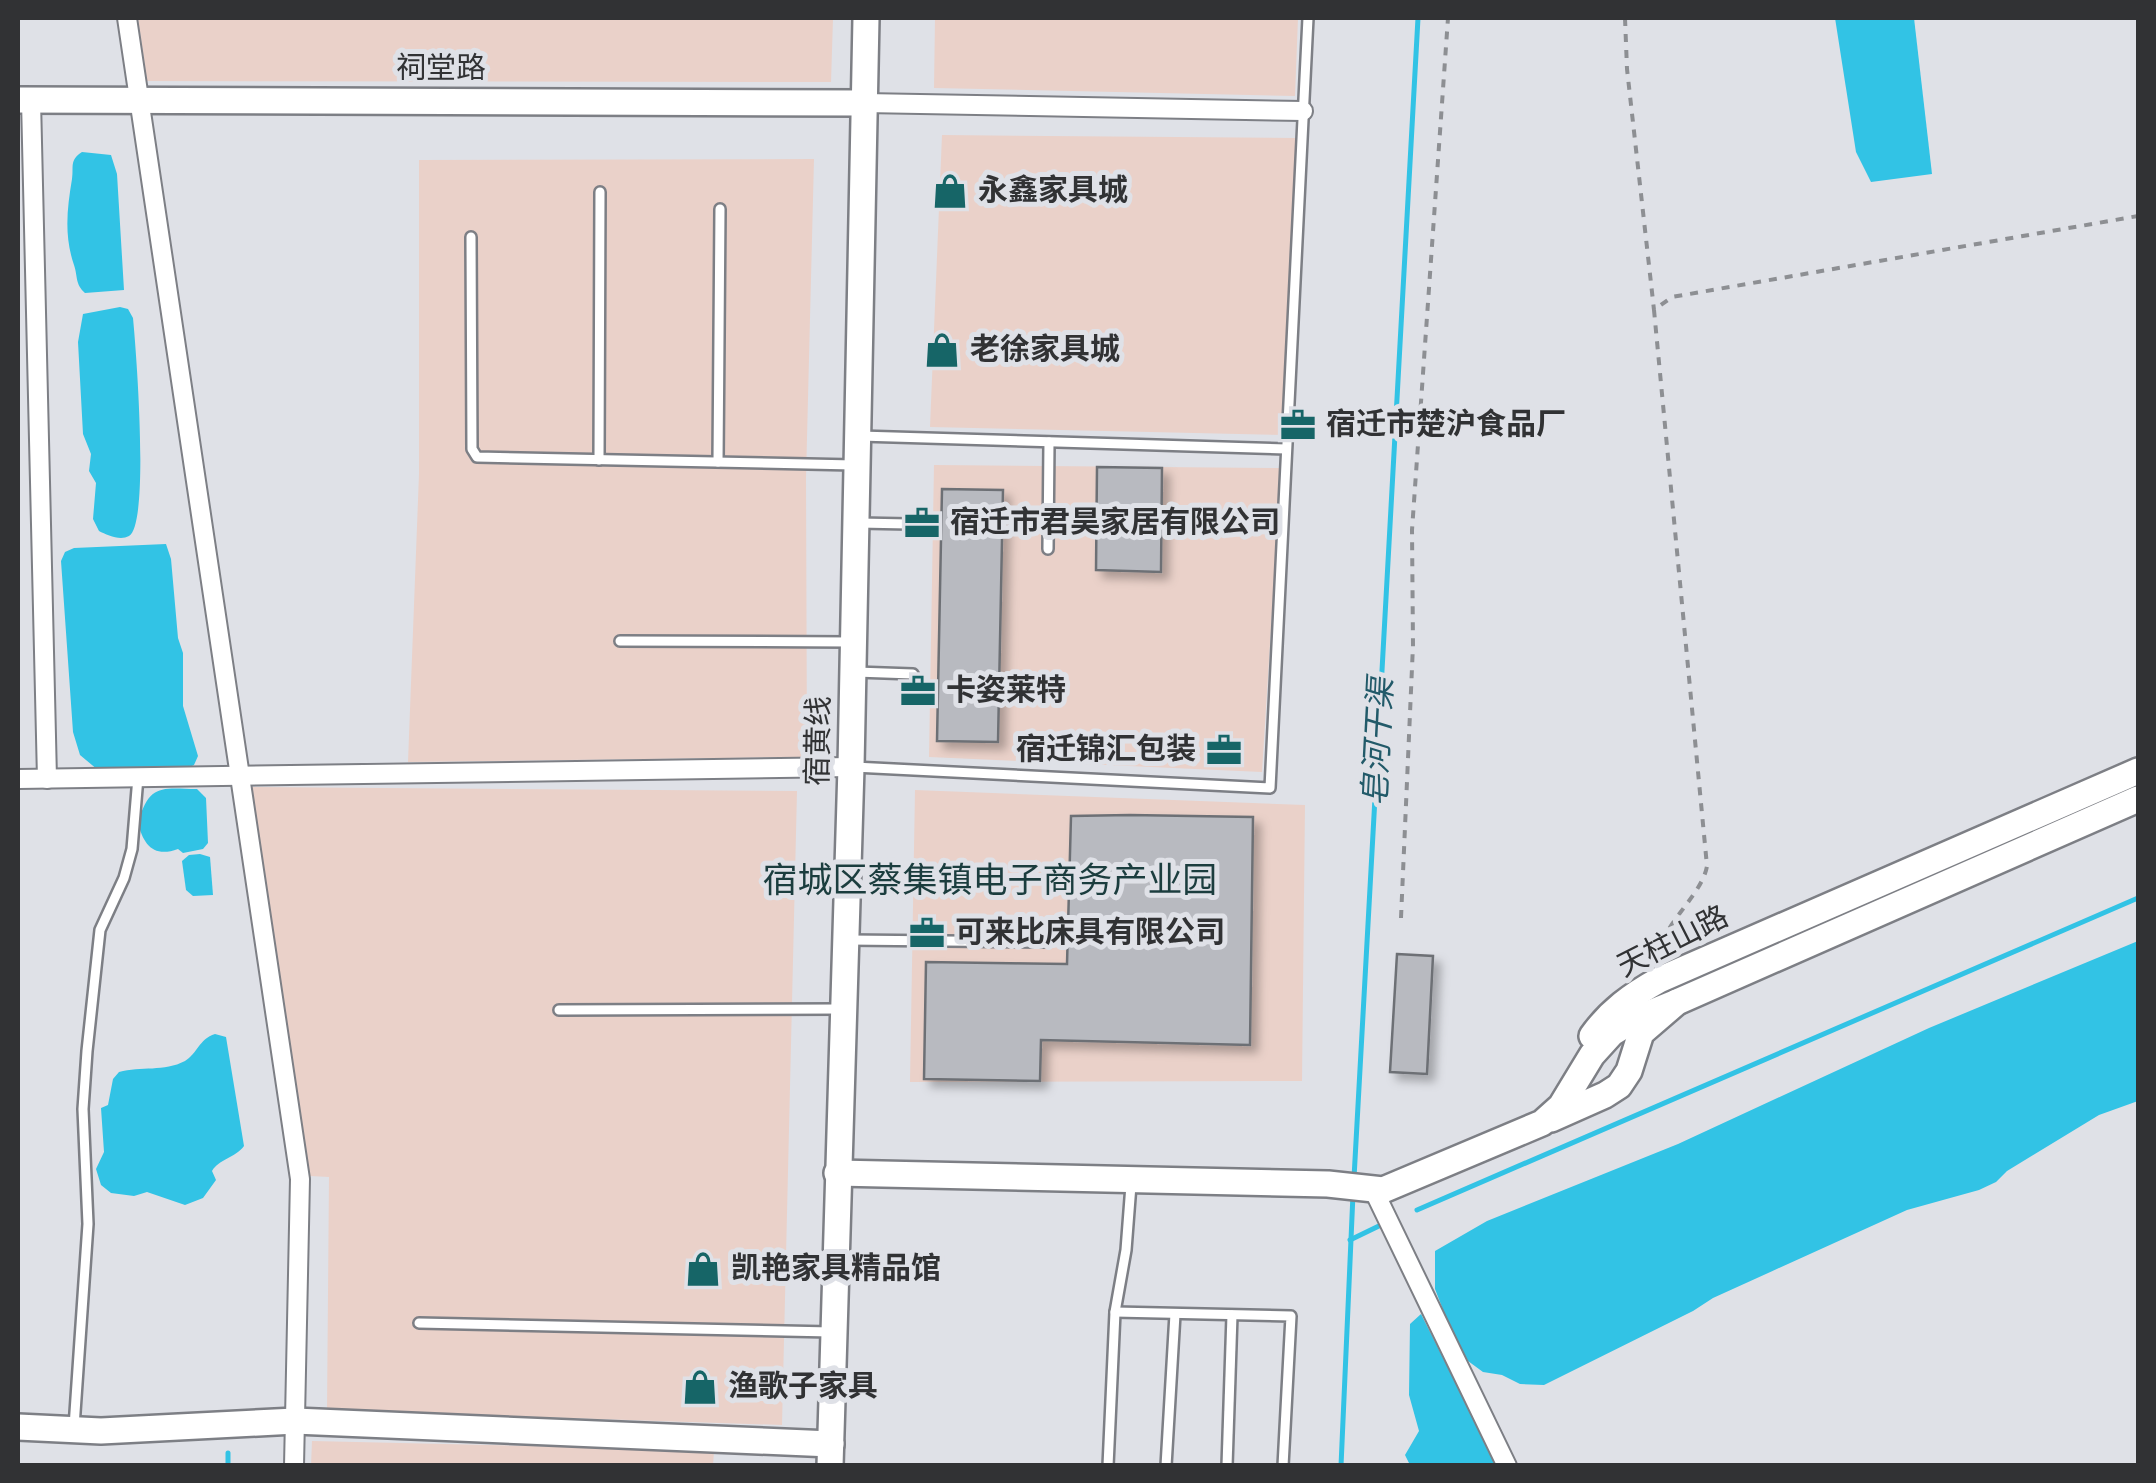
<svg xmlns="http://www.w3.org/2000/svg" width="2156" height="1483" viewBox="0 0 2156 1483" font-family="Spectral,'Noto Sans SC',serif">
<style>
.industrial{fill:#ead1c9}
.water{fill:#32c3e5}
.lines{fill:none;stroke-linecap:round;stroke-linejoin:round}
.stream{stroke:#32c3e5;stroke-width:5}
.building{fill:#b8bac0;stroke:#6d7075;stroke-width:2.5;filter:url(#shadow)}
.lane-casing{stroke:#7d7f85;stroke-width:14}
.street-casing{stroke:#7d7f85;stroke-width:22}
.secondary-casing{stroke:#7d7f85;stroke-width:30}
.path{stroke:#8d8f93;stroke-width:4;stroke-dasharray:8 8;stroke-linecap:butt}
.lane{stroke:#fff;stroke-width:9}
.street{stroke:#fff;stroke-width:18}
.secondary{stroke:#fff;stroke-width:25}
.labels{text-anchor:middle;dominant-baseline:central;stroke-width:10;stroke-linejoin:round;paint-order:stroke}
.street-label{font-size:30px;fill:#313234;stroke:#dfe1e7}
.poi-label{font-size:30px;font-weight:bold;fill:#313234;stroke:#dfe1e7;text-anchor:start}
.water-label{font-size:32px;font-style:italic;fill:#225a69;stroke:#dfe1e7}
.quarter-label{font-size:35px;fill:#1b3d3e;stroke:#dfe1e7}
</style>
<defs>
<filter id="shadow"><feDropShadow dx="7" dy="7" stdDeviation="5" flood-color="#0004"/></filter>
</defs>
<rect width="100%" height="100%" fill="#dfe1e7"/>
<!-- industrial -->
<g class="industrial">
<path d="M138 18H833L831 82 147 81Z"/>
<path d="M935 18H1298L1295 96 934 88Z"/>
<path d="M942 135 1296 138 1286 435 930 427Z"/>
<path d="M814 159 806 478 807 757 408 762 419 474V160Z"/>
<path d="M934 465 1281 468 1262 772 929 757Z"/>
<path d="M250 787 797 791 782 1425 327 1410 329 1177 310 1176Z"/>
<path d="M915 790 1305 805 1302 1081 910 1082Z"/>
<path d="M312 1441 714 1450 713 1466H311Z"/>
</g>
<!-- water -->
<g class="water">
<path d="M1835 18H1914L1932 174 1871 182 1856 152Z"/>
<path d="M82 152 111 155 117 174 124 290 85 293C75 284 78 277 74 265 64 236 67 209 72 179 74 167 69 160 82 152Z"/>
<path d="M120 307 128 309 133 318C136 348 150 524 129 536 120 541 107 535 99 531L93 519 96 483 89 471 91 454 83 434 78 342 83 314Z"/>
<path d="M166 544 171 559 178 638 183 653V706L198 756 194 765 186 769 98 770 80 755 73 732 61 561 65 552 74 548Z"/>
<path d="M197 789 206 798 208 843 203 849 183 853 178 849C154 858 143 845 138 822 150 784 160 788 197 789Z"/>
<path d="M200 854 210 857 213 895 193 896 186 890 182 861 189 855Z"/>
<path d="M2138 941V1101L2099 1115 2007 1171 1996 1182 1979 1190 1907 1210 1713 1298 1693 1311 1544 1385 1520 1384 1502 1375 1483 1372 1468 1361 1450 1328 1435 1289V1251L1487 1221 1678 1144 1929 1028Z"/>
<path d="M215 1034 226 1037 244 1146C235 1158 219 1159 212 1171L216 1180 203 1198 185 1205 147 1192 134 1196 111 1193 101 1185 96 1169 104 1152 101 1108 108 1105 113 1079 119 1072C141 1066 164 1072 185 1061 197 1054 199 1039 215 1034Z"/>
<path d="M1421 1314 1497 1465H1410L1405 1455 1419 1431 1409 1395 1410 1324Z"/>
</g>
<g class="lines">
<!-- stream -->
<g class="stream">
<path d="M1354 1178 1418 18"/>
<path d="M1417 1210 2138 898"/>
<path d="M1350 1240 1383 1224"/>
<path d="M228 1466V1453"/>
<path d="M1341 1466 1353 1194"/>
</g>
</g>
<!-- building -->
<g class="building">
<path d="M1097 467 1162 468 1161 572 1096 570Z"/>
<path d="M942 489 1003 490 998 742 937 741Z"/>
<path d="M1130 815 1253 817 1250 1045 1041 1040 1040 1081 924 1079 926 962 1067 964 1071 816Z"/>
<path d="M1397 954 1433 956 1427 1074 1390 1072Z"/>
</g>
<g class="lines">
<defs>
<g id="lane">
<path d="M471 237 472 449 477 457 854 465"/>
<path d="M860 436 1286 449"/>
<path d="M599 460 600 192"/>
<path d="M718 462 720 209"/>
<path d="M859 523 909 524"/>
<path d="M1048 549 1049 442"/>
<path d="M620 641 851 642"/>
<path d="M856 672 913 674"/>
<path d="M854 767 1270 788 1308 18"/>
<path d="M848 940 1044 942"/>
<path d="M559 1010 840 1009"/>
<path d="M1115 1312 1291 1316 1283 1466"/>
<path d="M419 1323 831 1332"/>
<path d="M74 1427 88 1224 83 1109 87 1051 100 930 124 878 132 849 138 777"/>
<path d="M1108 1466 1115 1312 1126 1250 1131 1185"/>
<path d="M1166 1466 1175 1314"/>
<path d="M1227 1466 1232 1315"/>
</g>
<g id="street">
<path d="M127 18 300 1179 294 1466"/>
<path d="M31 100 47 779"/>
<path d="M864 103 1303 111"/>
<path d="M18 779 851 767"/>
<path d="M1374 1191 1507 1466"/>
</g>
<g id="secondary">
<path d="M18 100 864 103"/>
<path d="M1592 1036C1610 1011 1632 995 1659 980L2138 771"/>
<path d="M1551 1119 1605 1095 1619 1086 1629 1071 1641 1033 1677 1002 2138 799"/>
<path d="M837 1173 1328 1184 1383 1190 1542 1123 1561 1106 1592 1055 1612 1033 1633 1020 1677 1002"/>
<path d="M18 1427 101 1431 295 1421 831 1444"/>
<path d="M830 1466 851 767 866 18"/>
</g>
</defs>
<!-- lane casing -->
<use href="#lane" class="lane-casing"/>
<!-- street casing -->
<use href="#street" class="street-casing"/>
<!-- secondary casing -->
<use href="#secondary" class="secondary-casing"/>
<!-- path -->
<g class="path">
<path d="M1625 18 1627 69 1654 310"/>
<path d="M1401 918 1413 645 1412 530 1448 18"/>
<path d="M1661 958C1655 930 1702 897 1707 866L1654 310 1672 297 2138 216"/>
</g>
<!-- lane -->
<use href="#lane" class="lane"/>
<!-- street -->
<use href="#street" class="street"/>
<!-- secondary -->
<use href="#secondary" class="secondary"/>
</g>
<!-- icons -->
<defs>
<symbol id="shop-bare" viewBox="-9 -9 18 18"><path d="M-5-2.5h2.3a2.7 3.5 0 0 1 5.4 0H5L5.5 6h-11ZM-1.5-2.5h3a1.5 2.3 0 0 0-3 0Z" fill="#166567" stroke="#dfe1e7" stroke-width="2.5" paint-order="stroke"/></symbol>
<symbol id="office-bare" viewBox="-9 -9 18 18"><path d="M-6-3h4V-5.5h4V-3h4V5H-6ZM-1-4.5V-3h2v-1.5ZM-6 0V1H6V0Z" fill="#166567" stroke="#dfe1e7" stroke-width="2.5" paint-order="stroke"/></symbol>
</defs>
<g fill-rule="evenodd">
<use href="#shop-bare" x="925" y="166" width="50" height="50"/>
<use href="#shop-bare" x="917" y="325" width="50" height="50"/>
<use href="#office-bare" x="1273" y="400" width="50" height="50"/>
<use href="#office-bare" x="897" y="498" width="50" height="50"/>
<use href="#office-bare" x="893" y="666" width="50" height="50"/>
<use href="#office-bare" x="1199" y="725" width="50" height="50"/>
<use href="#office-bare" x="902" y="908" width="50" height="50"/>
<use href="#shop-bare" x="678" y="1244" width="50" height="50"/>
<use href="#shop-bare" x="675" y="1362" width="50" height="50"/>
</g>
<g class="labels">
<!-- street labels -->
<g class="street-label">
<text x="441" y="69">祠堂路</text>
<text transform="translate(819 741) rotate(-89)">宿黄线</text>
<text transform="translate(1673 942) rotate(-27)">天柱山路</text>
</g>
<!-- poi labels -->
<g class="poi-label">
<text x="978" y="191">永鑫家具城</text>
<text x="970" y="350">老徐家具城</text>
<text x="1326" y="425">宿迁市楚沪食品厂</text>
<text x="950" y="523">宿迁市君昊家居有限公司</text>
<text x="946" y="691">卡姿莱特</text>
<text x="1196" y="750" text-anchor="end">宿迁锦汇包装</text>
<text x="955" y="933">可来比床具有限公司</text>
<text x="731" y="1269">凯艳家具精品馆</text>
<text x="728" y="1387">渔歌子家具</text>
</g>
<!-- water labels -->
<g class="water-label">
<text transform="translate(1379 742) rotate(-87)">皂河干渠</text>
</g>
<!-- quarter labels -->
<g class="quarter-label">
<text x="990" y="881">宿城区蔡集镇电子商务产业园</text>
</g>
</g>
<!-- border -->
<rect width="2156" height="1483" fill="none" stroke="#313234" stroke-width="40"/>
</svg>
